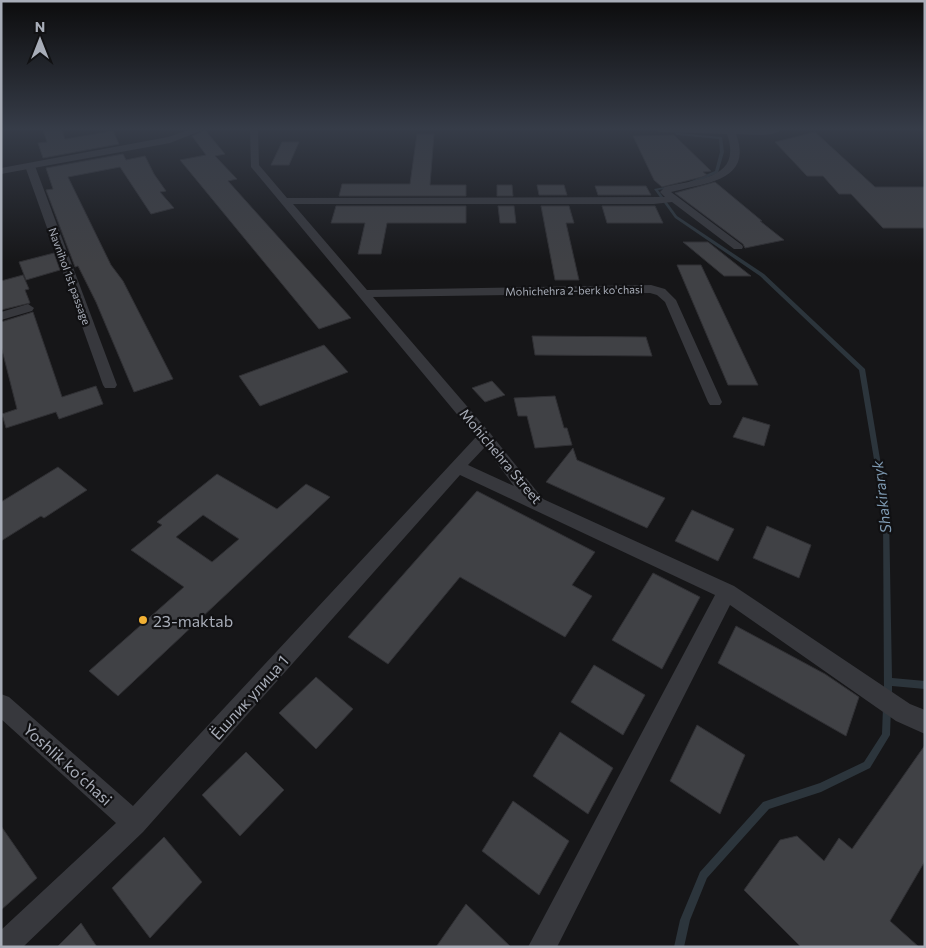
<svg xmlns="http://www.w3.org/2000/svg" width="926" height="948" viewBox="0 0 926 948" font-family="Commissioner,sans-serif">
<style>
.lines{fill:none;stroke-linecap:round;stroke-linejoin:round}
.stream{fill:#2c353c;fill-rule:evenodd}
.building{fill:#404145;stroke:#303034;fill-rule:evenodd}
.minor{fill:#37383d;fill-rule:evenodd}
.tertiary{fill:#37383d;fill-rule:evenodd}
.poi-dot{fill:#f2b134;stroke:#111113;stroke-width:2}
.labels{text-anchor:middle;dominant-baseline:central;stroke-width:4.5;stroke-linejoin:round;paint-order:stroke}
.far-street-label{font-size:11px;fill:#a8adb8;stroke:#111113}
.street-label{font-size:14px;fill:#a8adb8;stroke:#111113}
.water-label{font-size:15px;font-style:italic;fill:#7f9bb3;stroke:#111113}
.near-poi-label{font-size:16px;fill:#a8adb8;stroke:#111113;text-anchor:start}
.near-street-label{font-size:16px;fill:#a8adb8;stroke:#111113}
</style>
<rect width="100%" height="100%" fill="#161618"/>
<g class="lines">
<!-- stream -->
<g class="stream">
<path d="M671 130H675L678 133 722 137 724 152 718 173 691 184H689V182L715 171 720 152 719 139 677 135Z"/>
<path d="M670 186H671V188L658 190 677 216 764 274 865 369 889 513 892 678 925 681V689L892 686V697L891 700 888 701 885 700 884 697 883 513 859 370 760 276 675 218 654 189Z"/>
<path d="M887 703 890 704 891 707 890 735 870 768 821 792 769 809 707 878 690 920 684 947H674L680 920 700 872 763 802 820 783 864 762 882 734 883 707 884 704Z"/>
</g>
</g>
<!-- building -->
<g class="building">
<path d="M43 130H62L65 139 113 131 119 144 43 158 38 143 47 142Z"/>
<path d="M205 130 225 154 215 156 237 179 228 181 351 318 319 329 180 160 206 155 192 136Z"/>
<path d="M815 132 875 187H925V228H883L851 194H839L823 176H807L775 142Z"/>
<path d="M417 134H434L430 185H466V196H339L342 184H410Z"/>
<path d="M674 135 711 171 703 172 707 175 702 177 662 187 654 180 633 136Z"/>
<path d="M282 142H299L289 165H271Z"/>
<path d="M123 154 126 160 145 156 154 174 166 191 160 192 174 208 151 214 120 167 68 177 111 265 123 281 173 379 134 392 96 302 78 266 75 267 46 190 53 189 46 168Z"/>
<path d="M715 182 762 221H760L784 240 745 248 743 244 675 193Z"/>
<path d="M497 185H512L513 196H497Z"/>
<path d="M537 185H564L567 195H539Z"/>
<path d="M595 186H646L651 195H598Z"/>
<path d="M336 206H466V223H387L381 254H358L365 223H331Z"/>
<path d="M498 206H514L516 223H500Z"/>
<path d="M541 206H569L574 223H566L579 280H555Z"/>
<path d="M602 206H655L663 223H607Z"/>
<path d="M683 242H708L751 276H724Z"/>
<path d="M54 253 60 270 26 280 19 262Z"/>
<path d="M677 265H701L758 385H728Z"/>
<path d="M23 275 29 289 25 290 30 303 1 310V281Z"/>
<path d="M33 312 62 397 96 386 103 404 59 419 56 412 6 428 2 414 17 409 1 346V322Z"/>
<path d="M532 336 646 337 652 356 535 355Z"/>
<path d="M324 345 348 372 260 406 239 376Z"/>
<path d="M492 381 505 395 485 402 472 388Z"/>
<path d="M555 396 564 428H567L572 445 535 448 527 416H518L514 398Z"/>
<path d="M743 417 770 425 764 446 733 437Z"/>
<path d="M573 448 577 460 665 498 647 528 546 482Z"/>
<path d="M58 467 87 490 44 518 41 516 1 541V502Z"/>
<path d="M217 474 277 509 306 484 330 497 118 696 89 671 184 587 131 550 162 525 157 522ZM203 515 239 539 212 562 176 537Z"/>
<path d="M477 491 595 552 572 585 592 596 565 637 460 577 388 664 348 637Z"/>
<path d="M692 510 734 529 718 561 675 541Z"/>
<path d="M767 526 811 545 799 578 753 558Z"/>
<path d="M653 573 700 597 662 669 612 640Z"/>
<path d="M736 626 825 674 859 697 846 736 718 663Z"/>
<path d="M594 665 645 695 623 735 571 702Z"/>
<path d="M316 677 353 709 316 749 279 713Z"/>
<path d="M697 725 745 755 720 814 670 781Z"/>
<path d="M560 732 613 768 588 814 533 776Z"/>
<path d="M925 745V861L890 921 919 947H801L744 890 780 840 797 836 824 861 839 838 852 849Z"/>
<path d="M246 752 284 790 240 836 202 795Z"/>
<path d="M513 801 569 841 539 895 482 851Z"/>
<path d="M1 826 37 878 1 910Z"/>
<path d="M164 837 202 882 150 938 112 888Z"/>
<path d="M466 904 511 947H436Z"/>
<path d="M81 923 97 947H57Z"/>
</g>
<g class="lines">
<!-- minor -->
<g class="minor">
<path d="M250 130H258L259 165 287 198 665 197 660 192 665 187C696 179 743 180 727 134L660 132 656 130H781C771 138 749 134 736 134 754 182 703 183 671 192L742 245 743 247 742 249H734L672 202 654 204H293L367 290 651 285 665 289 676 300 722 402 720 405H710L708 402 665 302 657 295 650 293 373 297 490 433 543 499 734 586 910 704 925 710V734L896 721 730 605 557 947H528L715 595 460 475 143 832 23 947H1V930L116 823 1 719V694L9 697 133 806 476 437 251 167ZM485 447 514 486 468 465Z"/>
<path d="M30 163 35 166 117 385 115 388H105L103 385 25 166Z"/>
<path d="M28 304 34 308 32 311 1 320V312Z"/>
</g>
<!-- tertiary -->
<path class="tertiary" d="M189 130H203L170 143 1 174V168L168 137Z"/>
</g>
<!-- sky -->
<linearGradient id="sky" x2="0" y2="1"><stop stop-color="#0c0c0d"/><stop offset="0.49" stop-color="#363c48"/><stop offset="1" stop-color="#363c48" stop-opacity="0"/></linearGradient>
<rect width="926" height="263" fill="url(#sky)"/>
<!-- markers -->
<circle class="poi-dot" cx="143" cy="620" r="5"/>
<g class="labels">
<!-- far-street labels -->
<g class="far-street-label">
<text transform="translate(70 276) rotate(70)">Navnihol 1st passage</text>
<text transform="translate(574 290) rotate(-1)">Mohichehra 2-berk ko'chasi</text>
</g>
<!-- street labels -->
<g class="street-label">
<text transform="translate(501 456) rotate(50)">Mohichehra Street</text>
</g>
<!-- water labels -->
<g class="water-label">
<text transform="translate(881 497) rotate(-97)">Shakiraryk</text>
</g>
<!-- near-poi labels -->
<g class="near-poi-label">
<text x="153" y="620">23-maktab</text>
</g>
<!-- near-street labels -->
<g class="near-street-label">
<text transform="translate(249 697) rotate(-48)">Ёшлик улица 1</text>
<text transform="translate(68 764) rotate(42)">Yoshlik koʻchasi</text>
</g>
</g>
<!-- border -->
<rect width="926" height="948" fill="none" stroke="#a8adb8" stroke-width="5"/>
<!-- north arrow -->
<g transform="translate(40 40)" stroke="#111113" stroke-width="4" paint-order="stroke">
<path d="M0-4L9 19L0 12L-9 19Z" fill="#a8adb8"/>
<text y="-8" font-size="14" font-weight="bold" text-anchor="middle" fill="#a8adb8">N</text>
</g>
</svg>
